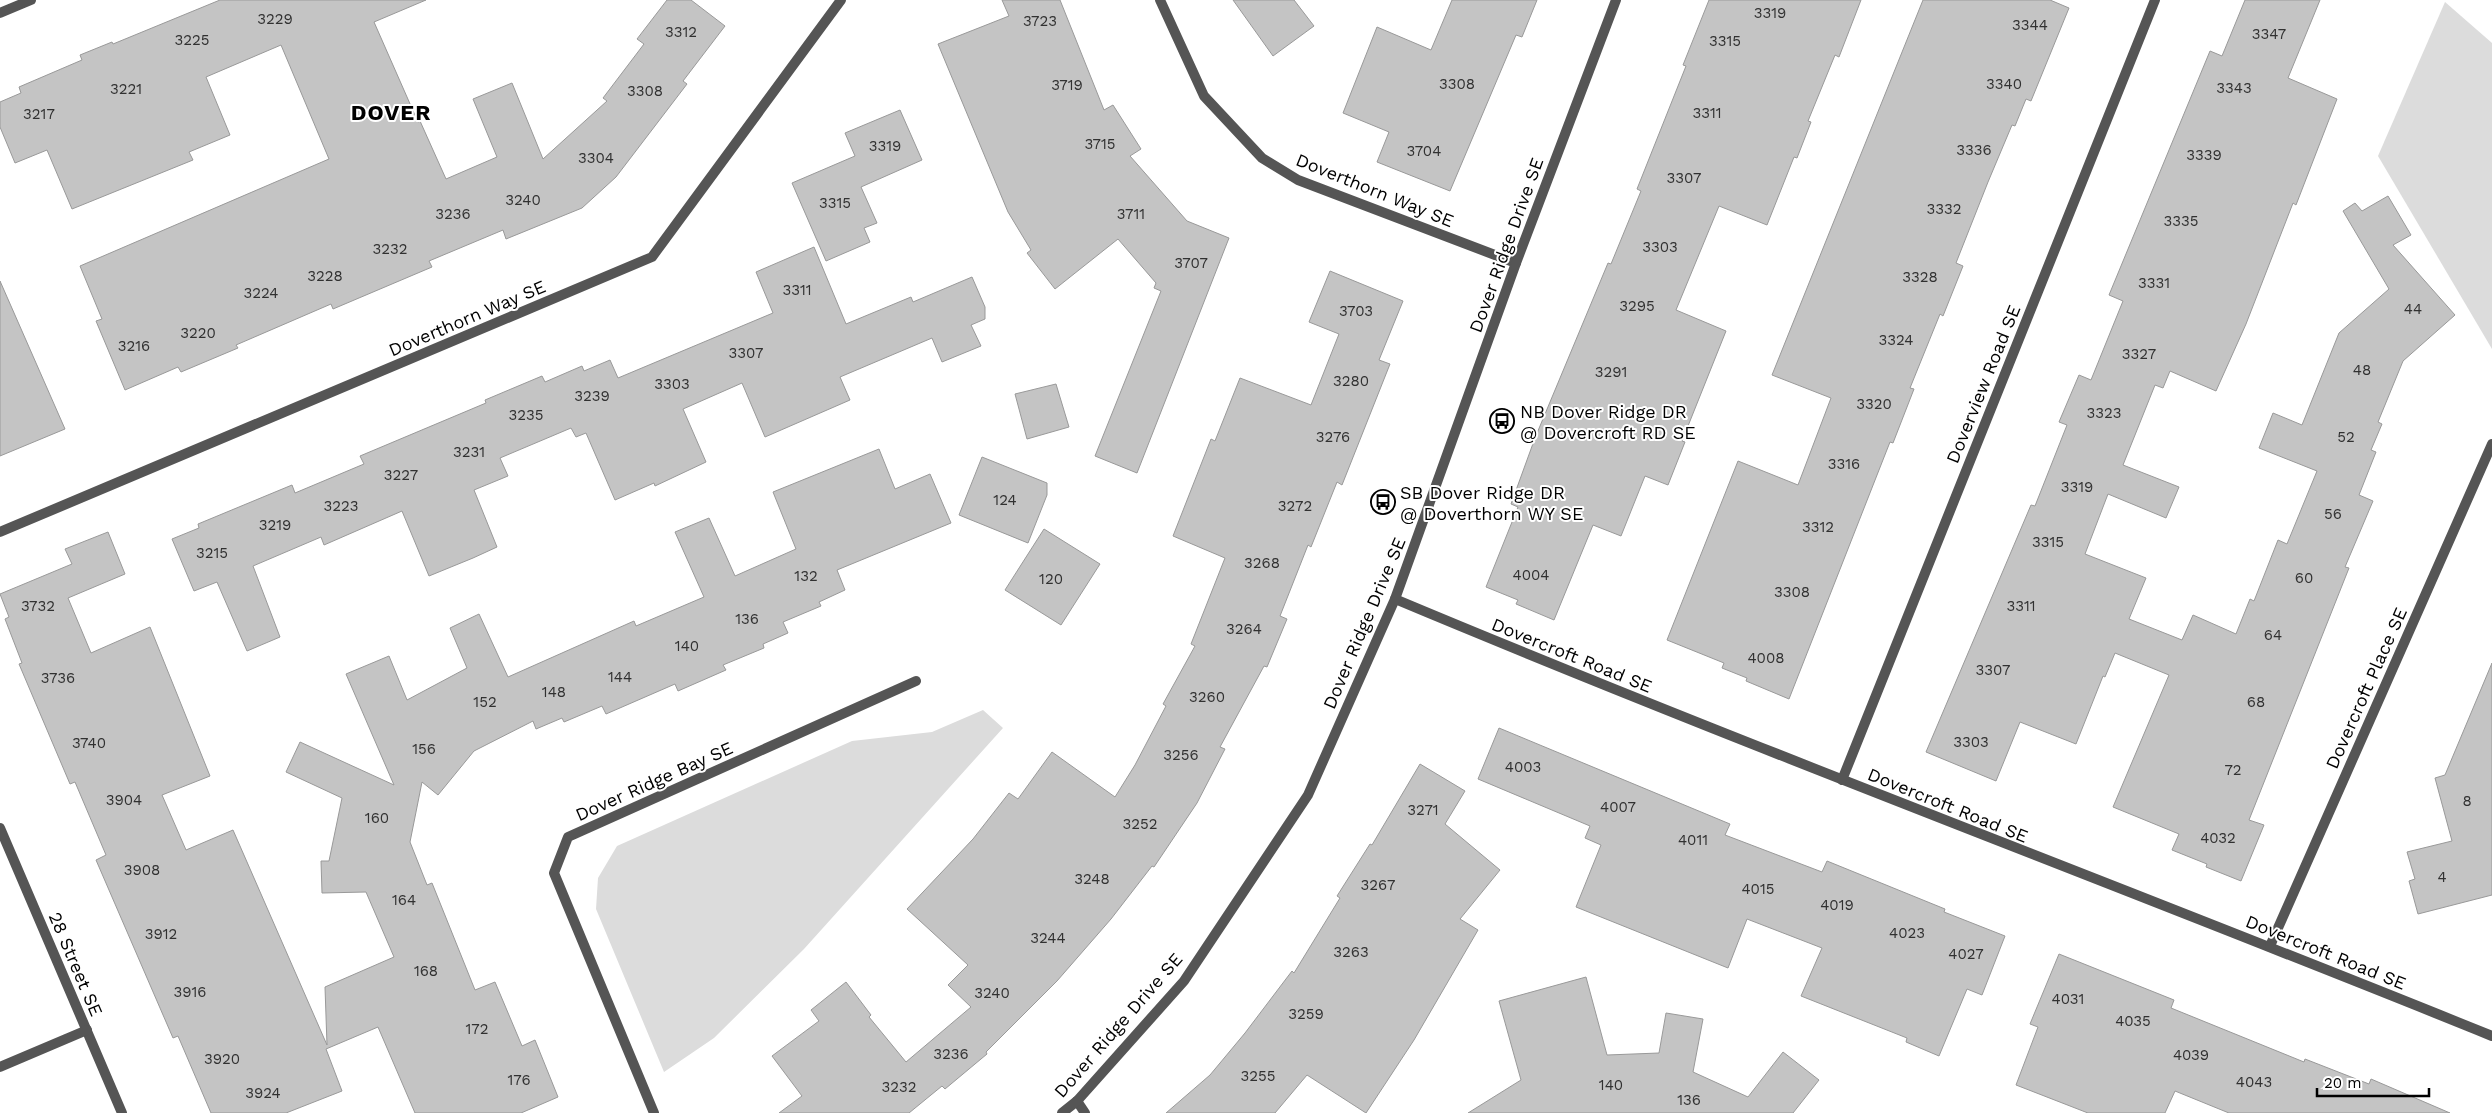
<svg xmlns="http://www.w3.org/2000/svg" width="2492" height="1113" viewBox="0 0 2492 1113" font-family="'Work Sans',sans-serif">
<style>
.green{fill:#dcdcdc}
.building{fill:#c4c4c4;stroke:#999}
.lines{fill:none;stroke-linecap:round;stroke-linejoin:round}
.minor{stroke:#555;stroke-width:10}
.labels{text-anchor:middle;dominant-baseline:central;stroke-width:4;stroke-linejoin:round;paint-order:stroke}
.number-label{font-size:15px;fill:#313131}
.street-label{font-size:18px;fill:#000;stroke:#fff}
.poi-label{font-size:18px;fill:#000;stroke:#fff;text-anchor:start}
.district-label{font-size:22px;font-weight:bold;letter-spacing:1px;fill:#000;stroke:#fff}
</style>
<rect width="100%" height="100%" fill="#fff"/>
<!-- green -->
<g class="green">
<path d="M2445 2 2492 43V349L2378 156Z"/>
<path d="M983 710 1003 728 804 949 714 1038 664 1072 596 909 598 878 617 846 852 741 932 732Z"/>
</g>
<!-- building -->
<g class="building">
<path d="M220 0H426L374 22 418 122 420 121 446 179 497 157 473 99 512 83 543 159 607 101 603 98 644 44 637 39 667 0H691L725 26 683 81 687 84 616 177 582 208 506 239 503 230 429 261 432 267 333 309 331 304 236 345 238 348 181 372 178 367 125 390 96 321 102 319 80 266 329 159 281 45 206 77 230 135 189 152 193 160 72 209 47 150 15 163 0 127V102L21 93 19 87 82 60 80 55 112 42 113 44Z"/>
<path d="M1002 0H1060L1104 110 1113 105 1141 149 1130 156 1187 221 1229 238 1137 473 1095 456 1161 291 1154 288 1156 283 1118 239 1055 289 1027 253 1031 250 1008 212 938 44 1009 16Z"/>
<path d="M1233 0H1294L1314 26 1273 56Z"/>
<path d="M1452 0H1537L1522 37 1516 35 1450 191 1377 162 1389 132 1343 113 1377 27 1431 50Z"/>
<path d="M1709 0H1861L1839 57 1835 55 1808 121 1811 122 1797 158 1794 157 1767 225 1719 206 1676 310 1726 331 1682 441 1685 442 1668 485 1645 476 1621 536 1593 525 1554 620 1516 604 1518 600 1486 587 1518 507 1511 504 1535 438 1608 263 1611 264 1641 191 1637 189 1686 66 1683 65Z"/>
<path d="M1923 0H2050L2069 8 2031 101 2026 99 2015 126 2012 125 1988 182 1956 263 1963 266 1943 316 1940 314 1910 388 1914 389 1893 443 1890 442 1789 699 1746 681 1747 678 1722 668 1724 663 1667 640 1738 461 1798 485 1831 398 1772 375Z"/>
<path d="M2245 0H2320L2288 78 2337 99 2296 205 2293 203 2246 324 2216 391 2170 371 2163 388 2155 385 2123 465 2179 487 2166 518 2108 494 2085 554 2146 578 2129 619 2182 640 2193 615 2236 634 2250 599 2254 601 2278 540 2287 544 2317 471 2259 448 2273 413 2302 425 2339 333 2389 289 2343 211 2355 203 2362 211 2388 196 2411 235 2393 245 2455 315 2403 361 2378 422 2382 424 2371 450 2376 452 2359 495 2373 501 2345 567 2349 568 2249 820 2264 825 2241 881 2206 867 2207 864 2172 850 2179 834 2113 807 2169 675 2115 653 2105 677 2103 676 2076 744 2020 722 1996 781 1926 752 2031 505 2035 506 2067 425 2059 422 2079 375 2091 380 2123 301 2109 295 2210 51 2222 56Z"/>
<path d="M900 110 922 160 861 187 877 223 864 228 870 242 826 261 792 183 855 156 845 133Z"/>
<path d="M814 247 846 324 911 297 913 302 972 277 985 307V319L971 325 981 346 942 362 932 338 840 377 850 400 765 437 742 383 683 409 706 462 655 486 654 483 615 500 586 433 576 437 571 428 500 458 508 476 474 490 497 547 473 558 429 576 402 511 324 545 321 537 253 566 280 637 247 651 217 582 194 591 172 539 199 528 198 524 292 485 295 493 364 464 360 456 486 403 485 400 542 376 545 382 582 366 584 371 610 360 618 378 773 313 756 272Z"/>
<path d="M1330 271 1403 301 1379 360 1390 364 1342 485 1337 482 1311 547 1308 545 1280 616 1287 619 1267 667 1264 666 1220 747 1225 749 1197 803 1154 867 1152 866 1111 919 1057 981 986 1052 987 1054 945 1089 942 1086 909 1113H779L802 1096 772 1056 819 1021 811 1010 846 982 871 1015 869 1017 906 1062 971 1007 948 985 968 965 907 909 973 839 1009 793 1018 799 1052 752 1115 797 1135 765 1166 706 1163 704 1195 646 1191 644 1225 558 1173 536 1211 439 1215 441 1240 378 1311 405 1339 334 1309 322Z"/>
<path d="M0 281 65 429 0 456Z"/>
<path d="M1056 384 1069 427 1027 439 1015 394Z"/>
<path d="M879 449 895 489 930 474 951 523 837 570 845 590 819 602 821 606 783 622 788 633 763 644 764 648 723 665 726 670 678 691 675 684 606 714 602 706 564 722 562 718 536 729 533 721 474 751 438 795 422 782 410 842 427 885 432 883 475 990 495 982 522 1046 535 1040 558 1097 521 1113H415L378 1027 326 1049 342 1091 286 1113H211L178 1036 173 1038 96 860 106 855 75 782 70 784 19 664 22 663 5 619 9 617 0 594 72 564 65 549 108 532 125 574 68 598 91 653 150 627 210 776 162 795 186 850 233 830 327 1045 325 987 394 957 366 892 322 893 321 861H329L342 798 286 772 300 742 394 785 346 674 389 656 407 700 467 668 450 628 479 614 508 677 634 621 636 626 704 597 675 532 709 518 735 576 796 549 773 492Z"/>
<path d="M982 457 1047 483V495L1028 543 959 515Z"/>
<path d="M1044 529 1100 564 1061 625 1005 590Z"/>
<path d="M2492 663V895L2418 914 2409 881 2415 879 2407 852 2452 841 2435 778 2445 775Z"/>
<path d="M1499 728 1730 824 1725 835 1822 872 1827 861 1945 909 1944 912 2005 936 1982 995 1967 989 1939 1056 1906 1042 1907 1038 1801 996 1822 948 1747 919 1728 968 1576 907 1601 845 1585 838 1590 826 1478 779Z"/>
<path d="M1420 764 1465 791 1445 824 1500 870 1460 919 1478 930 1414 1040 1366 1113 1307 1075 1275 1113H1166L1210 1075 1245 1033 1292 971 1294 973 1340 898 1337 896 1370 844 1372 845Z"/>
<path d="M2059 954 2174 1000 2171 1008 2304 1062 2305 1059 2369 1084 2371 1079 2450 1113H2229L2175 1091 2165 1113H2088L2016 1085 2038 1027 2030 1024Z"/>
<path d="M1586 977 1607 1055 1659 1053 1666 1013 1703 1019 1693 1072 1748 1097 1783 1052 1819 1080 1793 1113H1468L1521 1080 1499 1001Z"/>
</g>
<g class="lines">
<!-- minor -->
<g class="minor">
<path d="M1160 0 1204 96 1262 158 1298 180 1516 263"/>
<path d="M0 13 31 0"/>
<path d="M0 532 652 257 841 0"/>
<path d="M1395 599C1758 751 2127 888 2492 1036"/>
<path d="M1842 780 2155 0"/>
<path d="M0 828 122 1113"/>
<path d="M2270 946 2492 444"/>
<path d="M0 1067 87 1030"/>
<path d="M1077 1101 1085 1113"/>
<path d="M654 1113 554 873 568 837 916 681"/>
<path d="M1062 1113 1077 1101 1184 981 1308 795 1395 599 1516 263 1616 0"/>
</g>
</g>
<!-- icons -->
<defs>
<symbol id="bus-ring" viewBox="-11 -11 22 22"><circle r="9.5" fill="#fff" stroke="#000" stroke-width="1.5"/><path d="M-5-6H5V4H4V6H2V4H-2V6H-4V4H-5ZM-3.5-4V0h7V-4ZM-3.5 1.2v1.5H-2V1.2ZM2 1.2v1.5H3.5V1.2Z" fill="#000"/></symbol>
</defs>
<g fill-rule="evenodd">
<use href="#bus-ring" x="1488" y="407" width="28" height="28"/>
<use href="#bus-ring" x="1369" y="488" width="28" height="28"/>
</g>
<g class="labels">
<!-- number labels -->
<g class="number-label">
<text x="1770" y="13">3319</text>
<text x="275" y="19">3229</text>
<text x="1040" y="21">3723</text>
<text x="2030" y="25">3344</text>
<text x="681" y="32">3312</text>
<text x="2269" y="34">3347</text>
<text x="192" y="40">3225</text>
<text x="1725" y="41">3315</text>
<text x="1457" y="84">3308</text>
<text x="2004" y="84">3340</text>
<text x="1067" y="85">3719</text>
<text x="2234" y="88">3343</text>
<text x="126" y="89">3221</text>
<text x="645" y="91">3308</text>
<text x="1707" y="113">3311</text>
<text x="39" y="114">3217</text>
<text x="1100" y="144">3715</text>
<text x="885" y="146">3319</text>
<text x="1974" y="150">3336</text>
<text x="1424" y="151">3704</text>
<text x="2204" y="155">3339</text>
<text x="596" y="158">3304</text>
<text x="1684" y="178">3307</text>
<text x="523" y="200">3240</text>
<text x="835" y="203">3315</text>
<text x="1944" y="209">3332</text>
<text x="453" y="214">3236</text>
<text x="1131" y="214">3711</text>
<text x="2181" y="221">3335</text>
<text x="1660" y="247">3303</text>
<text x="390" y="249">3232</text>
<text x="1191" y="263">3707</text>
<text x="325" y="276">3228</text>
<text x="1920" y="277">3328</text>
<text x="2154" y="283">3331</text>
<text x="797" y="290">3311</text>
<text x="261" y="293">3224</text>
<text x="1637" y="306">3295</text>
<text x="2413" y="309">44</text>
<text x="1356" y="311">3703</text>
<text x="198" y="333">3220</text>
<text x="1896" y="340">3324</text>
<text x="134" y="346">3216</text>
<text x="746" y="353">3307</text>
<text x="2139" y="354">3327</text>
<text x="2362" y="370">48</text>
<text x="1611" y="372">3291</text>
<text x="1351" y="381">3280</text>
<text x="672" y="384">3303</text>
<text x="592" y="396">3239</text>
<text x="1874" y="404">3320</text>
<text x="2104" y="413">3323</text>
<text x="526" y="415">3235</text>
<text x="1333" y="437">3276</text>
<text x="2346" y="437">52</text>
<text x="469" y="452">3231</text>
<text x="1844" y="464">3316</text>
<text x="401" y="475">3227</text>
<text x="2077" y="487">3319</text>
<text x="1005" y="500">124</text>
<text x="341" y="506">3223</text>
<text x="1295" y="506">3272</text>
<text x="2333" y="514">56</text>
<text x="275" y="525">3219</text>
<text x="1818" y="527">3312</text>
<text x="2048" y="542">3315</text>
<text x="212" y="553">3215</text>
<text x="1262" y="563">3268</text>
<text x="1531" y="575">4004</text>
<text x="806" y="576">132</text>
<text x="2304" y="578">60</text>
<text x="1051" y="579">120</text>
<text x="1792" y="592">3308</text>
<text x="38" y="606">3732</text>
<text x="2021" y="606">3311</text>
<text x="747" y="619">136</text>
<text x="1244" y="629">3264</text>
<text x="2273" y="635">64</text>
<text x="687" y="646">140</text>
<text x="1766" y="658">4008</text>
<text x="1993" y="670">3307</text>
<text x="620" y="677">144</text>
<text x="58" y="678">3736</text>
<text x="554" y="692">148</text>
<text x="1207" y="697">3260</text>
<text x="485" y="702">152</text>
<text x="2256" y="702">68</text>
<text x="1971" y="742">3303</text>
<text x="89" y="743">3740</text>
<text x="424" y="749">156</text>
<text x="1181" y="755">3256</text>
<text x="1523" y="767">4003</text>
<text x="2233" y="770">72</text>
<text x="124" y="800">3904</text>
<text x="2467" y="801">8</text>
<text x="1618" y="807">4007</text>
<text x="1423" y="810">3271</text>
<text x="377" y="818">160</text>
<text x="1140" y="824">3252</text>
<text x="2218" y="838">4032</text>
<text x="1693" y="840">4011</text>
<text x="142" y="870">3908</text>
<text x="2442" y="877">4</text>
<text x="1092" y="879">3248</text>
<text x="1378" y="885">3267</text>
<text x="1758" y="889">4015</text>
<text x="404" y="900">164</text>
<text x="1837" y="905">4019</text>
<text x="1907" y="933">4023</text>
<text x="161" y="934">3912</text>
<text x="1048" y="938">3244</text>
<text x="1351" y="952">3263</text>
<text x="1966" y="954">4027</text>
<text x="426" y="971">168</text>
<text x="190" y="992">3916</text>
<text x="992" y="993">3240</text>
<text x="2068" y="999">4031</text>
<text x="1306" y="1014">3259</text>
<text x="2133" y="1021">4035</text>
<text x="477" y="1029">172</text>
<text x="951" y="1054">3236</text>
<text x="2191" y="1055">4039</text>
<text x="222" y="1059">3920</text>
<text x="1258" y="1076">3255</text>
<text x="519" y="1080">176</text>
<text x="2254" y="1082">4043</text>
<text x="1611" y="1085">140</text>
<text x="899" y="1087">3232</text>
<text x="263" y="1093">3924</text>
<text x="1689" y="1100">136</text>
</g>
<!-- street labels -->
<g class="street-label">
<text transform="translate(1375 190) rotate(22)">Doverthorn Way SE</text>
<text transform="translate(1506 245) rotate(-70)">Dover Ridge Drive SE</text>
<text transform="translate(467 318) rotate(-23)">Doverthorn Way SE</text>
<text transform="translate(1983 384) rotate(-68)">Doverview Road SE</text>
<text transform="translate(1364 623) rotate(-67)">Dover Ridge Drive SE</text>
<text transform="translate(1572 655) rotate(22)">Dovercroft Road SE</text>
<text transform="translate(2366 688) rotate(-66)">Dovercroft Place SE</text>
<text transform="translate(654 781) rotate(-24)">Dover Ridge Bay SE</text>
<text transform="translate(1948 805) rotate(22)">Dovercroft Road SE</text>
<text transform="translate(2326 952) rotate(22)">Dovercroft Road SE</text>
<text transform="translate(76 964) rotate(67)">28 Street SE</text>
<text transform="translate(1118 1025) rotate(-49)">Dover Ridge Drive SE</text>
</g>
<!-- poi labels -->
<g class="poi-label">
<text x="1520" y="411">NB Dover Ridge DR<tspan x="1520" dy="21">@ Dovercroft RD SE</tspan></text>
<text x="1400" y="492">SB Dover Ridge DR<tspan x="1400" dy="21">@ Doverthorn WY SE</tspan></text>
</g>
<!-- district labels -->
<g class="district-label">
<text x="391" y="112">DOVER</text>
</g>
</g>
<!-- scale -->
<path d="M2317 1088v8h112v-8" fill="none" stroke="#000000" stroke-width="2.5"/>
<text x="2324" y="1088" font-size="15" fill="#000000" stroke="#ffffff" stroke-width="4" paint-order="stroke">20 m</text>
</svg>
